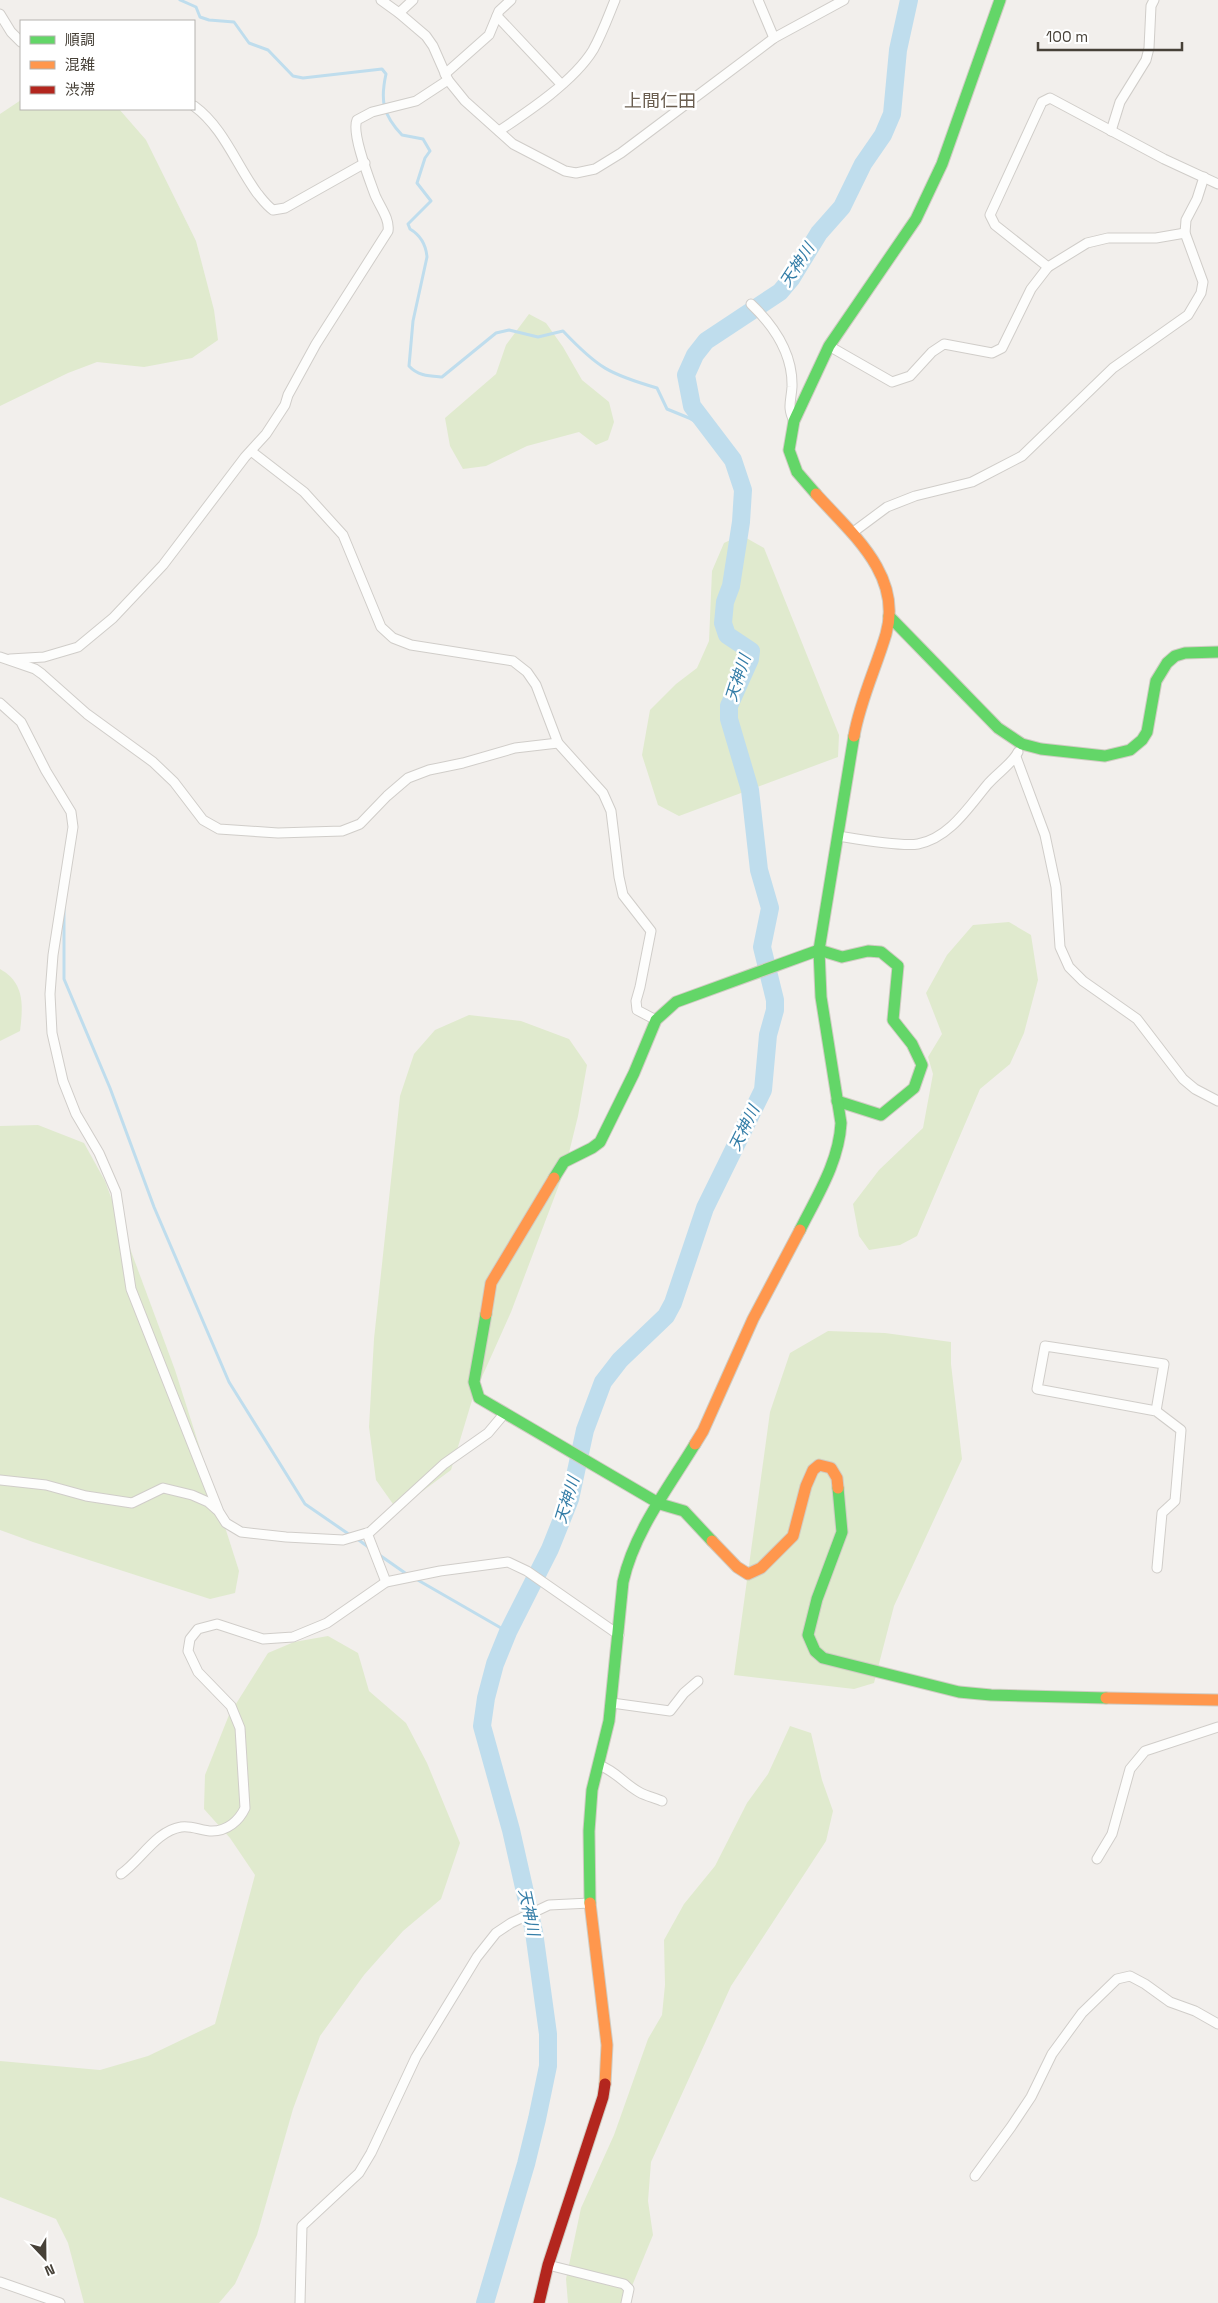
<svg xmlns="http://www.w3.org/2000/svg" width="1218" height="2303" viewBox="0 0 1218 2303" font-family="'Space Grotesk','Noto Sans JP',sans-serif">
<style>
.green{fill:#e0eace}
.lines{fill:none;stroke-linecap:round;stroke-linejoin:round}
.stream{stroke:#bfdded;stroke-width:3}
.river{stroke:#bfdded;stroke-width:18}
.street-casing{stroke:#d0cdc9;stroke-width:11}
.fast-casing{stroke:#d0ccc3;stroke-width:13}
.slow-casing{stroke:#d0ccc3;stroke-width:13}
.jam-casing{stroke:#d0ccc3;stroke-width:13}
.street{stroke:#fdfdfc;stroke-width:9}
.fast{stroke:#63d668;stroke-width:11}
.slow{stroke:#ff974d;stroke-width:11}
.jam{stroke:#b3261e;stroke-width:11}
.labels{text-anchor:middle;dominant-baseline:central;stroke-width:5;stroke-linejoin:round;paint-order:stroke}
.water-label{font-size:16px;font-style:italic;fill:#347da7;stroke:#fff}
.quarter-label{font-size:18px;fill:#6a5e50;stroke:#fff}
</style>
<rect width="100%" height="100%" fill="#f2efec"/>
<!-- green -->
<g class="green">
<path d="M21 100V109H119L146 140 196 241 214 310 218 340 192 358 144 367 97 362 68 373 0 406V114Z"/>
<path d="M529 314 546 323 563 347 582 380 609 402 614 422 608 440 596 445 579 432 527 446 486 466 463 469 450 446 445 418 496 374 506 345Z"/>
<path d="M741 535 764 548 839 735 838 757 679 816 658 805 642 755 650 710 676 684 697 668 709 641 712 571 724 543Z"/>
<path d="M1009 922 1031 935 1038 980 1024 1033 1010 1064 980 1089 917 1236 900 1245 869 1250 859 1236 853 1204 879 1170 923 1128 933 1074 928 1057 942 1034 926 993 947 955 973 925Z"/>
<path d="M0 969C25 983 23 1006 20 1031L0 1041Z"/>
<path d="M469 1015 521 1021 569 1039 587 1065 578 1116 565 1169 511 1312 473 1397 451 1470 420 1493 393 1504 376 1480 369 1427 374 1339 400 1096 414 1054 435 1030Z"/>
<path d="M38 1125 84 1143 105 1181 175 1370 239 1571 235 1593 210 1599 33 1542 0 1530V1126Z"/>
<path d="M828 1331 885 1333 951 1342V1364L962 1459 894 1606 874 1683 854 1689 734 1675 770 1412 790 1353Z"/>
<path d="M328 1636 358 1653 369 1691 406 1723 427 1763 460 1843 441 1899 403 1931 364 1975 320 2036 293 2109 257 2235 235 2284 219 2303H84L68 2243 56 2219 0 2197V2061L100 2070 148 2056 215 2024 255 1875 230 1838 204 1809 205 1775 229 1715 268 1653 294 1642Z"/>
<path d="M790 1726 811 1733 822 1780 833 1811 826 1841 731 1986 651 2162 648 2201 653 2235 625 2303H568L566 2279 581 2208 614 2135 648 2039 662 2015 665 1985 664 1940 684 1904 715 1866 747 1803 768 1774Z"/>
</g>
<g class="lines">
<!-- stream -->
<g class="stream">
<path d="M180 0 196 7 200 17 209 20 234 22 249 43 268 50 293 76 303 78 382 69 386 74C380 101 383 115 402 135L423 139 430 151 425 158 417 183 431 201 408 224 410 229C420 235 426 245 427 257L413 321 409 366C418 376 429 376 442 377L496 333 509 330 538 337 563 331C598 368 609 374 657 388L667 409 689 418 708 429"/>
<path d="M64 909V979L110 1088 154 1207 229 1382 305 1504 350 1535"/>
<path d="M356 1538 371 1549"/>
<path d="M378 1554 408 1575"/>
<path d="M416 1579 508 1632"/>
</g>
<!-- river -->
<path class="river" d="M485 2303 526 2164 537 2119 548 2066V2034L534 1932 511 1830 482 1726 486 1698 495 1664 508 1632 550 1549 570 1499 585 1430 603 1382 620 1360 666 1316 673 1303 705 1208 763 1090 768 1035 775 1010V1000L762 947 770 908 759 870 750 790 729 719V706L750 659 751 651 727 635 723 623 725 602 731 586 741 522 743 490 733 460 692 406 686 375 695 355 706 341 780 292 791 279 819 233 842 207 863 164 883 135 892 114 898 50 909 0"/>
<defs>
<g id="street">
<path d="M381 0 399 13 426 36 433 46 448 80 465 101 513 144 565 171 576 173 595 169 621 153 774 38 844 0"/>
<path d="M758 0 774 38"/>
<path d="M399 13 413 0"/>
<path d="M0 14 11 32 21 42"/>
<path d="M497 16 561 84"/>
<path d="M445 74 489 35 499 11 511 0"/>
<path d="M194 106C223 127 236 164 257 193 262 199 266 205 273 210L285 208 365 163"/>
<path d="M499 131C529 111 574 81 593 50 602 34 608 17 615 0"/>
<path d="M1111 131 1120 102 1146 60 1149 48 1151 6 1154 0"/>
<path d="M1048 267 995 225 990 215 1042 102 1050 98 1164 159 1218 184"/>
<path d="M751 304C774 326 793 354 792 387 791 402 787 407 794 421"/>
<path d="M829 346 892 382 910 376 932 352 944 344 992 353 1002 348 1031 289 1048 267 1087 243 1108 238H1156L1185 233"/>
<path d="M251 451 304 492 343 535 381 627 393 638 411 645 513 661 527 672 536 685 558 743 603 793 611 811 619 877 623 895 651 931 640 987 636 1001 637 1010 656 1020"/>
<path d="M852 533 887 507 915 496 972 482 1022 456 1113 368 1188 315 1201 293 1203 282 1185 233 1186 220 1197 199 1204 177"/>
<path d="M0 657 35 669 42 674 87 714 153 762 174 782 203 820 219 829 278 833 342 831 360 824 387 796 408 778 429 770 463 763 515 748 558 743"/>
<path d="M10 659 44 657 78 647 113 618 163 565 245 457 266 434 285 405 288 395 316 344 388 231C390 219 380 207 375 195 370 181 351 133 357 120L372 112 416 101 448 80"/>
<path d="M0 703 21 722 46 771 71 812 73 827 53 955 50 994 52 1033 63 1081 76 1114 99 1153 116 1192 131 1289 219 1512 226 1523 241 1532 286 1537 343 1540 370 1532 444 1464 488 1433 504 1414"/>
<path d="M1016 757 1045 835 1056 887 1060 947 1069 967 1083 981 1137 1019 1183 1079 1195 1089 1218 1101"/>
<path d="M838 836C857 839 901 847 918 844 949 838 968 808 987 785 996 774 1013 763 1018 752"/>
<path d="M1156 1411 1164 1364 1045 1346 1037 1389 1156 1411 1181 1430 1175 1501 1162 1513 1157 1568"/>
<path d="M0 1480 46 1485 86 1496 132 1503 163 1488 192 1495 208 1502 217 1510"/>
<path d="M367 1533 386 1582"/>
<path d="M612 1703 670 1711 684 1693 698 1681"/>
<path d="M599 1765C617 1772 623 1783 639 1792 646 1796 655 1798 662 1801"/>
<path d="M1097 1859 1112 1834 1130 1769 1145 1751 1218 1727"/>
<path d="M121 1874C141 1860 156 1831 181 1827 191 1825 202 1831 212 1831 227 1831 239 1821 245 1808L240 1728 231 1706 198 1672 188 1651 190 1639 198 1629 217 1624 263 1639 293 1637 327 1623 386 1582 440 1571 508 1562 527 1571 619 1635"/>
<path d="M975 2176 1011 2127 1031 2097 1052 2054 1082 2013 1117 1979 1130 1976 1145 1984 1170 2002 1195 2011 1218 2024"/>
<path d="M548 2265 624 2284 629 2289 626 2303"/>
<path d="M0 2282 60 2303"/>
<path d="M300 2303 302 2226 359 2173 371 2153 416 2057 477 1957 496 1933 511 1923 549 1905 590 1903"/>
</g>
<g id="fast">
<path d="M816 494 797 472 789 450 794 421 829 346 916 219 942 164 1000 0"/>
<path d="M889 616 998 728 1022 744 1041 749 1105 756 1130 750 1142 740 1147 732 1156 681 1167 663 1175 656 1185 653 1218 652"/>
<path d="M554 1178 564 1162 592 1148 600 1142 634 1073 656 1020 676 1002 819 950 842 957 868 951 881 952 898 966 893 1020 912 1044 922 1065 914 1088 881 1115 837 1101"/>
<path d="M800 1230C817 1196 839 1162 841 1123L821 997 819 950 854 736"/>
<path d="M486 1314 474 1382 479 1398 660 1504 684 1511 712 1541"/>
<path d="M838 1488 842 1532 817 1599 808 1635 815 1651 823 1658 959 1692 991 1695 1106 1698"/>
<path d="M590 1903 589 1831 592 1790 609 1721 623 1582C634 1532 669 1487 695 1444"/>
</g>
<g id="slow">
<path d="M816 494C851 533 903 575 886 634 876 668 860 701 854 736"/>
<path d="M486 1314 491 1283 554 1178"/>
<path d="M695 1444 703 1431 753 1319 800 1230"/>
<path d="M712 1541 737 1567 748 1574 761 1568 793 1536 806 1486 813 1470 819 1465 831 1468 837 1478 838 1488"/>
<path d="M1106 1698 1218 1700"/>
<path d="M590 1903 607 2045 605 2084"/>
</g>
<path id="jam" d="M539 2303 548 2265 603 2097 605 2084"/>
</defs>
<!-- street casing -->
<use href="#street" class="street-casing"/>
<!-- fast casing -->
<use href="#fast" class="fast-casing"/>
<!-- slow casing -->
<use href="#slow" class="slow-casing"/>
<!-- jam casing -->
<use href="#jam" class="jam-casing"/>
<!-- street -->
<use href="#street" class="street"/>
<!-- fast -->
<use href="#fast" class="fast"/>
<!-- slow -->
<use href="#slow" class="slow"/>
<!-- jam -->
<use href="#jam" class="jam"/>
</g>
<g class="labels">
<!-- water labels -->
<g class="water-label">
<text transform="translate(797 265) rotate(-57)">天神川</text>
<text transform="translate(738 678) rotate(-72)">天神川</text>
<text transform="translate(744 1128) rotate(-64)">天神川</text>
<text transform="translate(567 1500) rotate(-73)">天神川</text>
<text transform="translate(529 1912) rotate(78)">天神川</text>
</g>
<!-- quarter labels -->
<g class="quarter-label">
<text x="660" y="100">上間仁田</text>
</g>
</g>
<!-- legend -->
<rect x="20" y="20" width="175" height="90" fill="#ffffff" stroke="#b5b3af"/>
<rect x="30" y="36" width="25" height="8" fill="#63d668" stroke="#b5b3af"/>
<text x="65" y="45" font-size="15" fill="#474138">順調</text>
<rect x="30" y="61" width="25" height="8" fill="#ff974d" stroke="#b5b3af"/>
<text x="65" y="70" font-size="15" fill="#474138">混雑</text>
<rect x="30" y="86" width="25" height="8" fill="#b3261e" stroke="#b5b3af"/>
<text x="65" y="95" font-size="15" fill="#474138">渋滞</text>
<!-- north arrow -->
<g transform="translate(45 2258) rotate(158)" stroke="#ffffff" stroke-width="4" paint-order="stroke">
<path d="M0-4L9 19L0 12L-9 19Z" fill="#474138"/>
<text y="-8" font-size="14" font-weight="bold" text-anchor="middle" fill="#474138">N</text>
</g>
<!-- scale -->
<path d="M1038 42v8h144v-8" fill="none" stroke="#474138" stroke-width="2.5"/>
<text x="1046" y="42" font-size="15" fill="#474138" stroke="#ffffff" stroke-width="4" paint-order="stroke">100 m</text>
</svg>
